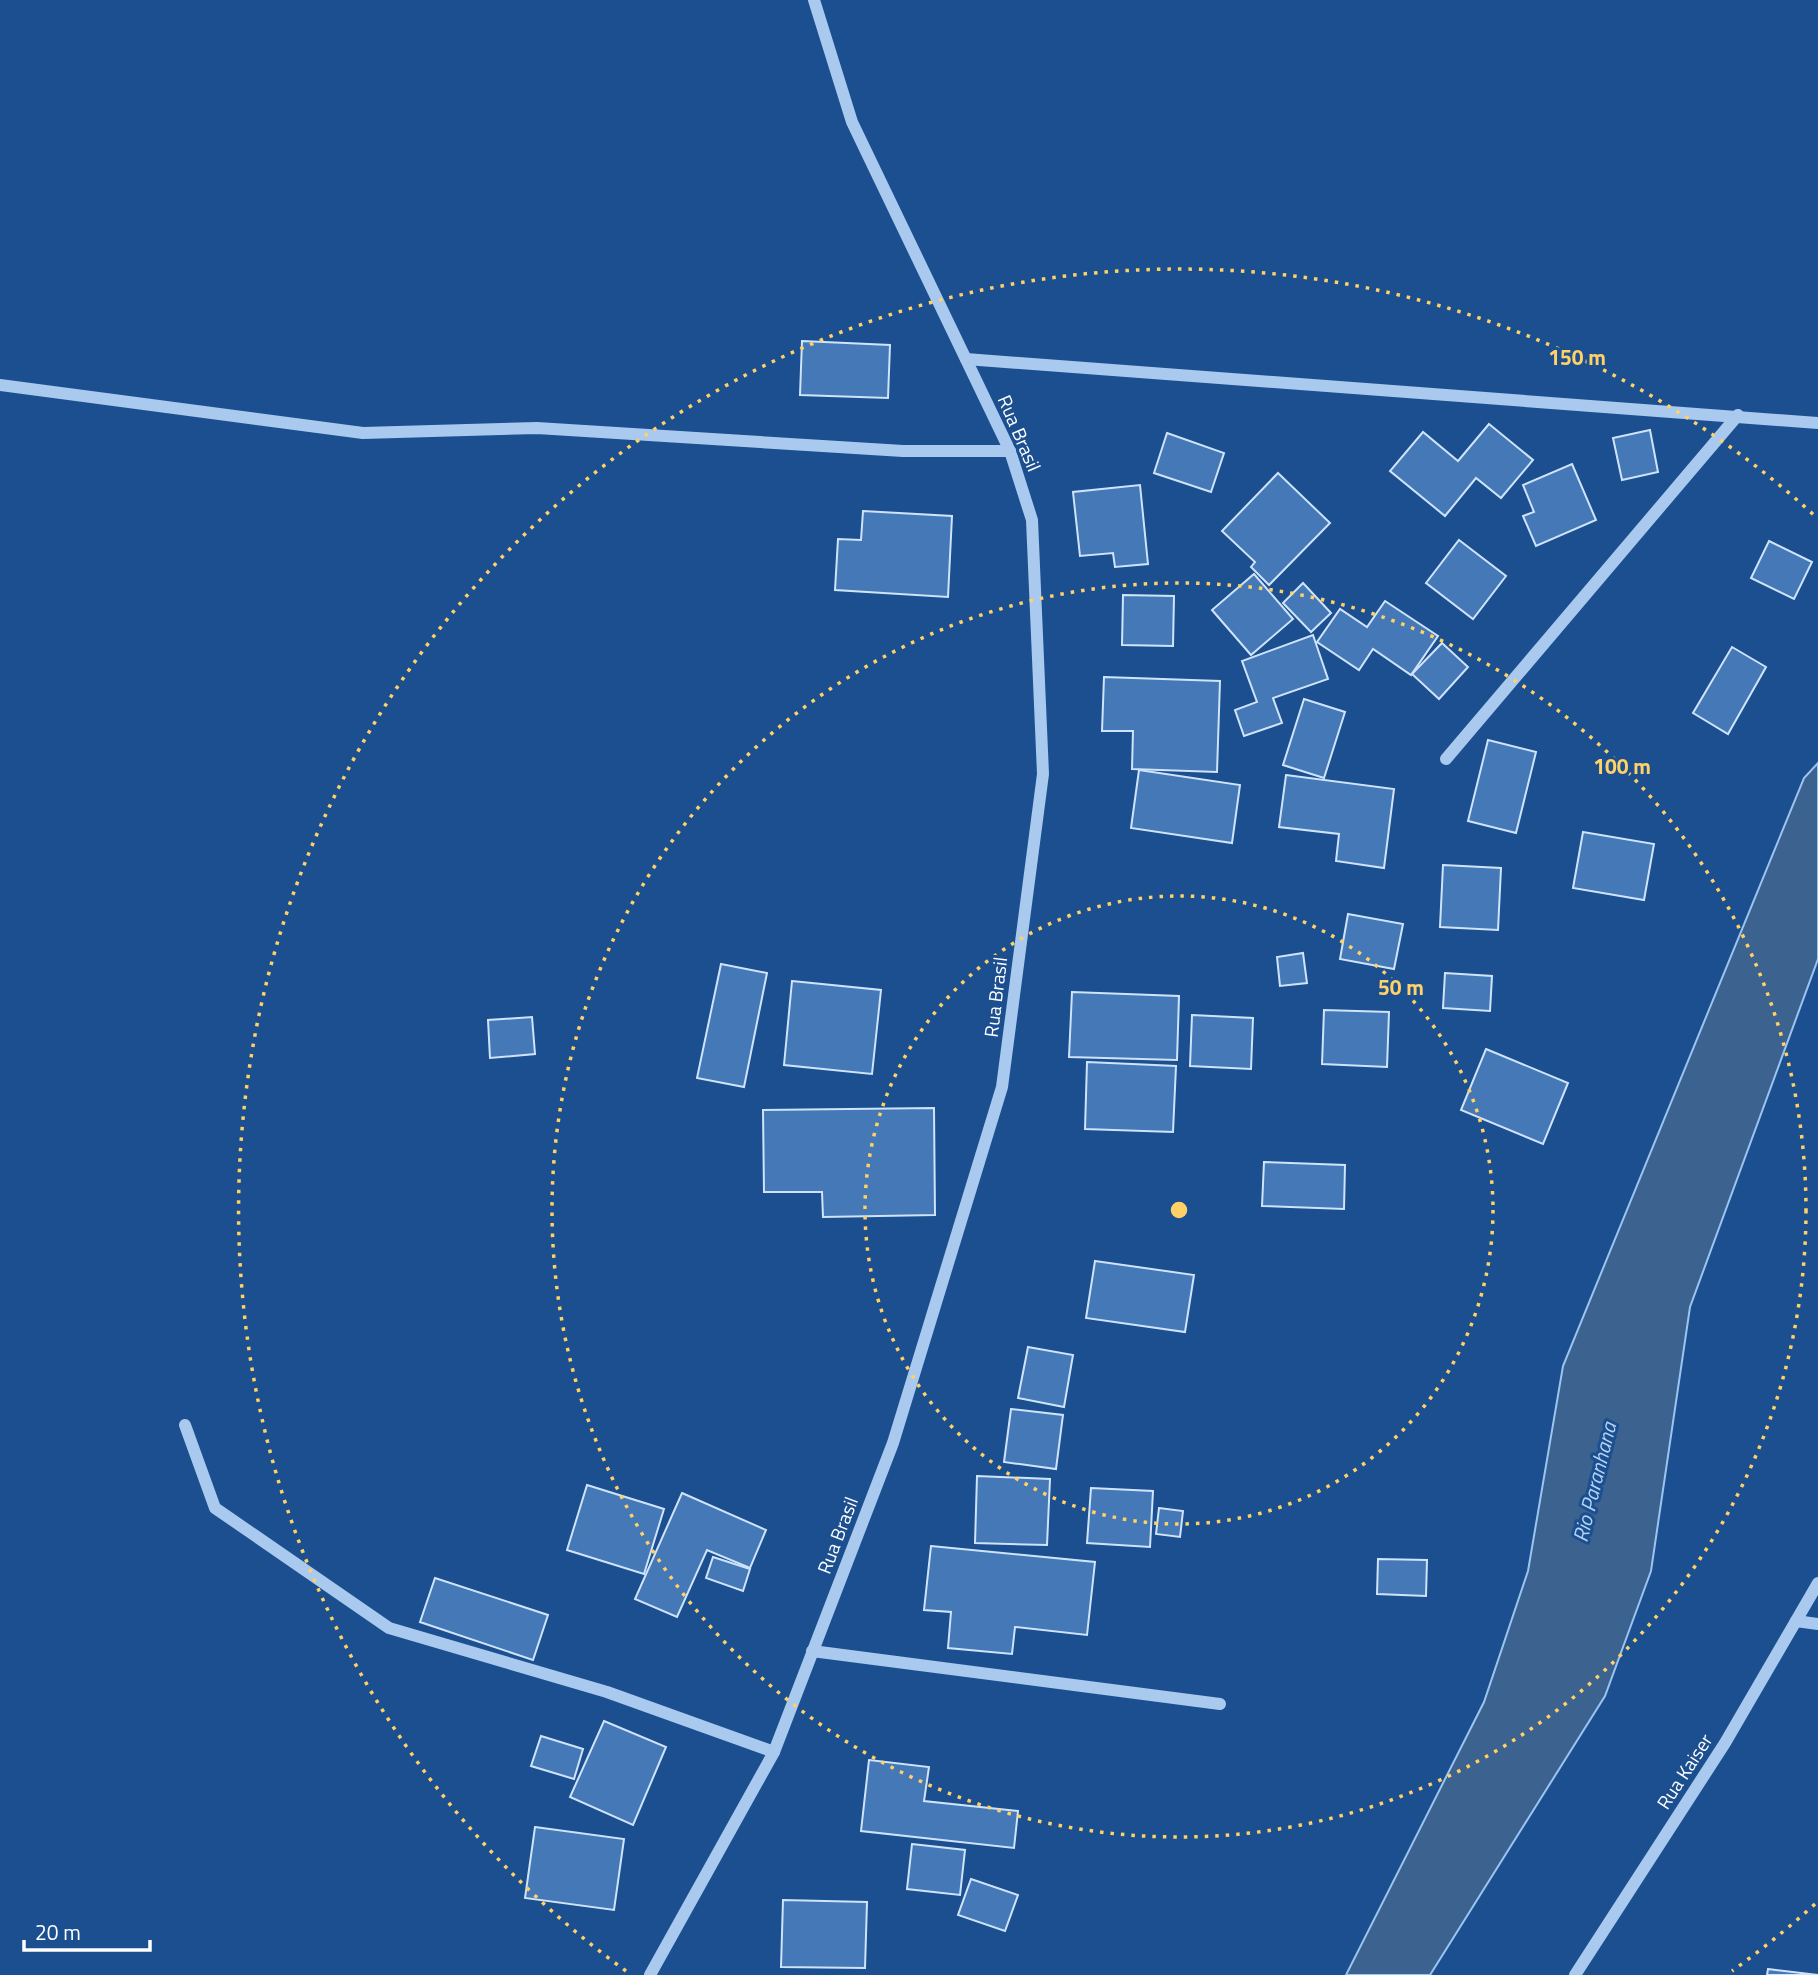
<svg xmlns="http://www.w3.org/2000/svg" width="1818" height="1975" viewBox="0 0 1818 1975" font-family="'Titillium Web',sans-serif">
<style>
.water{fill:#3c6290;stroke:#9cc4f0;stroke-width:2}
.building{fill:#4478b7;stroke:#cfe3fa;stroke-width:2}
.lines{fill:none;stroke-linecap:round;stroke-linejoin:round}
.minor{stroke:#a9c9ee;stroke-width:12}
.ring{fill:none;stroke:#ffd166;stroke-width:3.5;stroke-dasharray:3.5 7}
.labels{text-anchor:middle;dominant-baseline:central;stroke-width:6;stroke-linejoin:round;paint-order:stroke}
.street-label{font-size:19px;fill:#fff;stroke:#1b4f8f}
.water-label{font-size:21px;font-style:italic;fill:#b5d3f5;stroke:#1b4f8f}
.centre{fill:#ffd166;stroke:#1b4f8f;stroke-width:3.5}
.ring-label{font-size:21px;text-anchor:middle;font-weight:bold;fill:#ffd166;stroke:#1b4f8f;stroke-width:6;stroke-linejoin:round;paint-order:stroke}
</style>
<rect width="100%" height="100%" fill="#1b4f8f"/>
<!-- water -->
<path class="water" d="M1818 763V959L1690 1307 1651 1571 1605 1696 1430 1975H1346L1484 1702 1528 1571 1563 1366 1804 778Z"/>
<!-- building -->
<g class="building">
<path d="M802 341 890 345 888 398 800 395Z"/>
<path d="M1489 424 1533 460 1501 498 1476 478 1445 516 1390 471 1423 432 1458 461Z"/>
<path d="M1650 430 1658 472 1622 480 1613 438Z"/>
<path d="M1167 433 1224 453 1211 492 1154 473Z"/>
<path d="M1572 464 1596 520 1536 546 1523 516 1534 512 1523 485Z"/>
<path d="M1278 473 1330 523 1269 585 1251 567 1255 562 1222 531Z"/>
<path d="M1140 485 1148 564 1115 567 1113 553 1080 556 1073 492Z"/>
<path d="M863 511 952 516 948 597 835 590 838 539 861 540Z"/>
<path d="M1459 540 1506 576 1473 619 1426 583Z"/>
<path d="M1769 541 1812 562 1794 599 1751 578Z"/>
<path d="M1254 574 1293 619 1251 655 1212 610Z"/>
<path d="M1303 583 1331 613 1311 632 1283 603Z"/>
<path d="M1123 595 1174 596 1173 646 1122 645Z"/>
<path d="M1385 601 1438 636 1411 675 1373 649 1359 670 1317 642 1340 609 1367 627Z"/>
<path d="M1313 635 1328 679 1273 698 1282 723 1244 736 1235 710 1257 702 1242 661Z"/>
<path d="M1442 643 1468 667 1439 699 1412 674Z"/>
<path d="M1732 647 1766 667 1728 734 1693 713Z"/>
<path d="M1104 677 1220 681 1217 772 1132 769 1133 731H1102Z"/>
<path d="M1304 699 1345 712 1324 778 1283 765Z"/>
<path d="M1488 740 1536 752 1516 833 1468 821Z"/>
<path d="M1139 770 1240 785 1232 843 1131 828Z"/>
<path d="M1286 775 1394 789 1384 868 1336 861 1339 834 1279 827Z"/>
<path d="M1583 832 1654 844 1644 900 1573 888Z"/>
<path d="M1443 865 1501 868 1498 930 1440 927Z"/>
<path d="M1348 914 1403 924 1394 969 1340 959Z"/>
<path d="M1303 953 1307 983 1280 986 1277 957Z"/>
<path d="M721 964 767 973 744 1087 697 1078Z"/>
<path d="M1445 973 1492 976 1490 1011 1443 1008Z"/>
<path d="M792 981 881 990 872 1074 784 1065Z"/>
<path d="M1072 992 1179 996 1177 1060 1069 1057Z"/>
<path d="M1324 1010 1389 1012 1387 1067 1322 1064Z"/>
<path d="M1192 1015 1253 1018 1251 1069 1190 1066Z"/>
<path d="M532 1017 535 1054 490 1058 488 1020Z"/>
<path d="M1486 1049 1568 1083 1543 1144 1461 1110Z"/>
<path d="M1087 1062 1176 1066 1173 1132 1085 1129Z"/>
<path d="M934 1108 935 1215 823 1217 822 1192H764L763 1110Z"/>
<path d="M1264 1162 1345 1165 1344 1209 1262 1206Z"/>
<path d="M1095 1261 1194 1275 1185 1332 1086 1318Z"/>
<path d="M1028 1347 1073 1355 1064 1407 1018 1398Z"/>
<path d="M1011 1409 1063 1415 1056 1469 1004 1462Z"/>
<path d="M977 1476 1050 1479 1047 1545 975 1543Z"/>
<path d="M587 1485 664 1509 644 1574 567 1550Z"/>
<path d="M1091 1488 1153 1491 1150 1547 1087 1543Z"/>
<path d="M682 1493 766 1530 750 1568 707 1550 677 1617 635 1599Z"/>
<path d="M1159 1508 1183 1511 1180 1537 1156 1534Z"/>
<path d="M931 1546 1095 1562 1087 1635 1015 1627 1012 1654 948 1648 951 1612 924 1610Z"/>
<path d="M713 1557 750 1569 743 1591 706 1578Z"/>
<path d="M1378 1559 1427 1560 1426 1596 1377 1594Z"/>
<path d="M435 1578 548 1615 533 1660 420 1622Z"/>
<path d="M604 1721 666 1747 633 1825 570 1797Z"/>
<path d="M541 1736 583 1749 574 1779 531 1766Z"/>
<path d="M869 1760 929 1767 924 1801 1018 1811 1014 1848 861 1831Z"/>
<path d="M535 1827 624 1839 614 1910 525 1898Z"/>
<path d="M912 1844 965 1850 960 1895 907 1889Z"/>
<path d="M971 1879 1018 1895 1005 1931 958 1915Z"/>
<path d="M783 1900 867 1902 865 1968 781 1967Z"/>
<path d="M1768 1969 1818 1975H1767Z"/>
</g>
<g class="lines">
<!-- minor -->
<g class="minor">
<path d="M966 359 1818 423"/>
<path d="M0 385 363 433 537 428 903 451H1010"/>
<path d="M1446 759 1738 415"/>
<path d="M185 1425 215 1508 389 1628 607 1692 774 1752"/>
<path d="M1796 1621 1818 1624"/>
<path d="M812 1651 1220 1704"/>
<path d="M650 1975 774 1752 893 1443 1002 1087 1043 774 1032 520 1010 451 852 122 814 0"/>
<path d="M1575 1975 1725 1743 1818 1583"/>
</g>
</g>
<!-- distance rings -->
<g class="ring">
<circle cx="1179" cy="1210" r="314"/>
<circle cx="1179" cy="1210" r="627"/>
<path d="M1815 1904A941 941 0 0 1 1732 1971M626 1971A941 941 0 1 1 1815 516"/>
</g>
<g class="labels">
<!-- street labels -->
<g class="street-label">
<text transform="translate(1020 433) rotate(67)">Rua Brasil</text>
<text transform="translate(995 997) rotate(-83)">Rua Brasil</text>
<text transform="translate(837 1535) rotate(-69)">Rua Brasil</text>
<text transform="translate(1684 1771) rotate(-57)">Rua Kaiser</text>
</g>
<!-- water labels -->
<g class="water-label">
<text transform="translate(1594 1482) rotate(-76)">Rio Paranhana</text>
</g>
</g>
<circle cx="1179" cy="1210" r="10" class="centre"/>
<g class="ring-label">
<text x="1577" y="365">150 m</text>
<text x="1622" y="774">100 m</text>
<text x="1401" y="995">50 m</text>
</g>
<!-- scale -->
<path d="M24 1940v10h126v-10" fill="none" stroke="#ffffff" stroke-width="3.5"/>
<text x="35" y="1940" font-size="21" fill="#ffffff" stroke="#1b4f8f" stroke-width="5" paint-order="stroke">20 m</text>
</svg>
